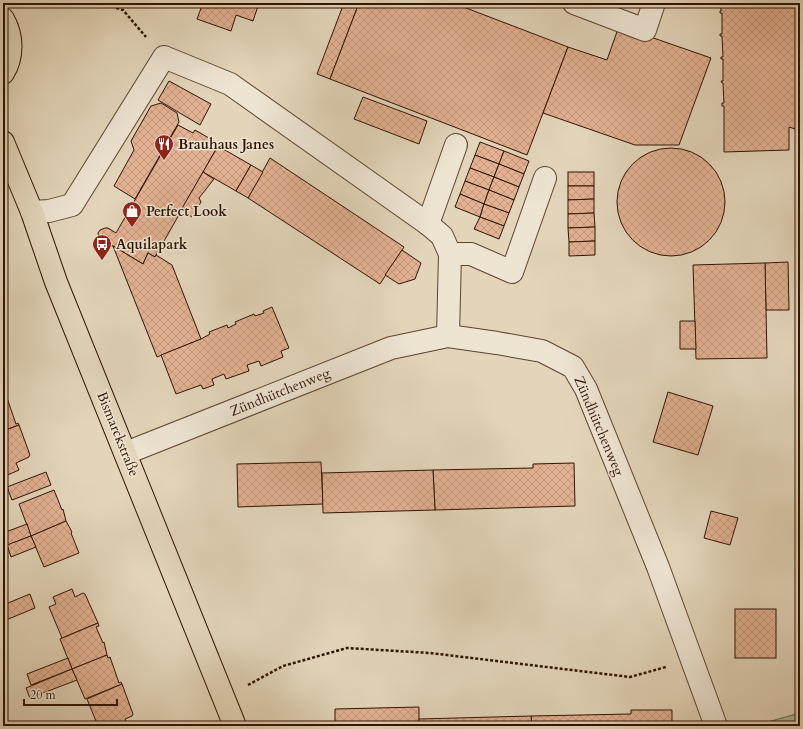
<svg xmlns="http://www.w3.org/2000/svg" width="803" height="729" viewBox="0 0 803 729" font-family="Cardo,serif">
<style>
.forest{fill:url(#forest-crowns);stroke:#6e684a}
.building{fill:url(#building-cross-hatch);stroke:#301300}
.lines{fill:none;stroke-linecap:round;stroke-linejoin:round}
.minor-casing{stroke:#5d442e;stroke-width:24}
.major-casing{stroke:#301300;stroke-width:24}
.path{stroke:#301300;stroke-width:2.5;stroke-dasharray:3 2;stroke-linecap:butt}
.minor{stroke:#ede4d2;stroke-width:22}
.major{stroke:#e3d5ba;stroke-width:22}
.labels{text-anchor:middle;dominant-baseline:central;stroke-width:3;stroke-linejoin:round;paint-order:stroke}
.poi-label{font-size:14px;font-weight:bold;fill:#301300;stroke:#ede4d2;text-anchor:start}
.street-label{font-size:14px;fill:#301300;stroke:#ede4d2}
</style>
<defs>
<pattern id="forest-crowns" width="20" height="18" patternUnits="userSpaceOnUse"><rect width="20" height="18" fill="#adbe95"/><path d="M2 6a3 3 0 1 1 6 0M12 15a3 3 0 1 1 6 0" fill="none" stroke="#95a27f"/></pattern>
<pattern id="building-cross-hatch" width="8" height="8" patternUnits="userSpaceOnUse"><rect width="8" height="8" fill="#e3b293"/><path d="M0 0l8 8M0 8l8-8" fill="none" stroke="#c3987d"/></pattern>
</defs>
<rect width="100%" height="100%" fill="#e3d5ba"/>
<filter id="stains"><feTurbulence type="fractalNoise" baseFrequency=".005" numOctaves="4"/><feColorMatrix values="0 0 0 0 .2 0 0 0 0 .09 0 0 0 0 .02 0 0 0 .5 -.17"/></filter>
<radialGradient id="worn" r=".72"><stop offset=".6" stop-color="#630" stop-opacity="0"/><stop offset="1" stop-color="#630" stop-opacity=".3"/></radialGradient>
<!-- forest -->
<path class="forest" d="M800 713V726H753Z"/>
<!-- building -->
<g class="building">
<path d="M203 3H259L253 21 236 15 231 31 197 19Z"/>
<path d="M344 3H359L330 79 317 74Z"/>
<path d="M359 3H453L568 47 527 155 330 79Z"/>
<path d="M721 3H800V127H795V129L789 127V150L724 152V106H722V103H724L723 83H722L721 81H723V59H721V57H723L722 36H720V34H722V13H720V11H721Z"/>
<path d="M619 26 711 58 679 145H635L543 113 568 47 607 60Z"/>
<path d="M169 81 211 104 200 125 158 100Z"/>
<path d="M363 97 427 121 419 144 354 119Z"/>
<path d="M161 103 177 113 179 122 135 199 114 186 134 150 131 141 151 106Z"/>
<path d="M178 125 193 133 195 130 219 144 155 257 148 253 143 264 113 246 100 242 98 233 100 230 105 228H108L116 233Z"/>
<path d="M480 142 504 151 499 164 475 155Z"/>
<path d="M218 146 251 165 236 191 203 172Z"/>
<circle cx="671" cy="202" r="54"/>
<path d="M504 151 529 161 524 174 499 164Z"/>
<path d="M475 155 499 164 494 177 470 168Z"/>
<path d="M270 158 404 247 380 284 248 198Z"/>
<path d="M499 164 524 174 519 187 494 177Z"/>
<path d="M251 165 263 172 248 198 236 191Z"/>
<path d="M470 168 494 177 489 190 465 181Z"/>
<path d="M203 172 214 179 199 198 201 202 192 217 181 210Z"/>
<rect x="568" y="172" width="26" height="14"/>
<path d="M494 177 519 187 514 200 489 190Z"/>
<path d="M465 181 489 190 484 204 460 194Z"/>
<path d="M568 186H594V199L568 200Z"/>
<path d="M489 190 514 200 509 213 484 204Z"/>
<path d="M460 194 484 204 480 217 455 207Z"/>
<path d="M594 199V213L568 214V200Z"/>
<path d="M484 204 509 213 504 226 480 217Z"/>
<path d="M594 213 595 227 568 228V214Z"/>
<path d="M480 217 504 226 499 239 474 229Z"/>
<path d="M595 227V241L569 242 568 228Z"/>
<path d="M595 241V255L569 256V242Z"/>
<path d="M113 246 143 264 148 253 155 257 156 255 172 265 201 339 157 357Z"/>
<path d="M402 250 421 263 415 279 399 284 385 275Z"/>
<path d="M788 262 789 310H766L765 263Z"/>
<path d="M765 263 767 358 696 359 693 265Z"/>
<path d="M272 307 289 348 281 351 283 357 261 366 259 361 247 365 249 371 226 379 224 374 212 379 214 385 203 389 201 385 176 394 161 355 201 339 210 334 209 332 227 325 228 328 236 324 235 322 254 314 255 316 264 313 263 311Z"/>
<path d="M680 321H695L696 349H680Z"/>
<path d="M668 392 713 406 698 455 653 442Z"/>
<path d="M3 396H4L6 399 7 398 16 424 18 423 19 425 3 431Z"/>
<path d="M19 425 30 455 29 456V457L16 463 19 470 3 477V431Z"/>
<path d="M321 462 323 504 238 507 237 464Z"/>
<path d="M574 463 575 506 435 510 433 470 533 468V464Z"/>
<path d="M433 470 435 510 323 513 322 473Z"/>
<path d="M46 472 51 485 12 500 7 487Z"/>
<path d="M54 490 62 510 63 509 66 521 31 536 19 504Z"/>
<path d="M711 511 738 518 730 545 704 538Z"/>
<path d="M66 521 72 532 71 533 79 553 44 567 31 536Z"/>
<path d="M27 524 31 536 3 547V533Z"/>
<path d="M31 536 36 547 11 557 7 545Z"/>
<path d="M72 589 75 597 83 593 85 594 98 623 62 638 49 607 56 604 53 597Z"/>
<path d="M30 594 35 608 6 620 3 612V605Z"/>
<rect x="735" y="609" width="41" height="49"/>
<path d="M98 623 99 626 96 627 103 643 104 642 107 655 72 669 60 639Z"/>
<path d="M107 655 108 658 110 657 119 683 121 682 122 684 85 699 72 669Z"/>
<path d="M68 658 72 669 31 685 27 674Z"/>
<path d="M72 669 77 680 30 698 26 688Z"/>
<path d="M122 684 133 714 132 716 125 719 128 726H98L87 699Z"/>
<path d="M419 707V726H335V709Z"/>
<path d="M631 710H672V726H532L531 716 631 714Z"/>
<path d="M531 716 532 726H419V719Z"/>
</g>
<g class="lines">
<defs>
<g id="minor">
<path d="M574 3 645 30 654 3"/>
<path d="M32 212 49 211 72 205 164 57 230 84 428 224 442 236 450 254 448 336"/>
<path d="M428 224 456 145"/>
<path d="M450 254H471L512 272 545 178"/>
<path d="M126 453 391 348 448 336 497 343 542 351 573 367 586 389 658 567 716 726"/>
</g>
<g id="major">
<path d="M3 19C13 36 13 57 3 73"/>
<path d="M3 142 32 212 56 282 235 726"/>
</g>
</defs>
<!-- minor casing -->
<use href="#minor" class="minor-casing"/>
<!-- major casing -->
<use href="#major" class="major-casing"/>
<!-- path -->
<g class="path">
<path d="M102 3 123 10 146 37"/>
<path d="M248 685 283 666 347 648 430 653 630 677 666 667"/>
</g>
<!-- minor -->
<use href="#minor" class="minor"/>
<!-- major -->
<use href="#major" class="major"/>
</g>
<!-- icons -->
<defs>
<symbol id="restaurant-pin" viewBox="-11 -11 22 30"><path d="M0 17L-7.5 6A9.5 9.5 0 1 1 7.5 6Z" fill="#8f2418" stroke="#ede4d2"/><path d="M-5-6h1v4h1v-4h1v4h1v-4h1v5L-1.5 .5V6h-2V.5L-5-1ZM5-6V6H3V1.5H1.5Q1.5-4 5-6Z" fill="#fff"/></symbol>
<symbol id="shop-pin" viewBox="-11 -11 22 30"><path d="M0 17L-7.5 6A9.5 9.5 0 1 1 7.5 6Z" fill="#8f2418" stroke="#ede4d2"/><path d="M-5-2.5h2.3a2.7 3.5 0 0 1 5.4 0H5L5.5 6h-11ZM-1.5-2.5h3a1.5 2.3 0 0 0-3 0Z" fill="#fff"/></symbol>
<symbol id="bus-pin" viewBox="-11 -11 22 30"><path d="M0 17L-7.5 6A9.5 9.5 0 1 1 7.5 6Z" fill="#8f2418" stroke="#ede4d2"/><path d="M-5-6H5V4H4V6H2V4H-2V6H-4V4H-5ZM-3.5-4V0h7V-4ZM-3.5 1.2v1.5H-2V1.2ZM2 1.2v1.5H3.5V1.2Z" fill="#fff"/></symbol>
</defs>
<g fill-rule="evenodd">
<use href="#restaurant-pin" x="153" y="133" width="22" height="30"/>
<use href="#shop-pin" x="121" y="200" width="22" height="30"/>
<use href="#bus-pin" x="91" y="233" width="22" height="30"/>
</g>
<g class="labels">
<!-- poi labels -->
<g class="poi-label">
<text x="178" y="144">Brauhaus Janes</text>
<text x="146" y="211">Perfect Look</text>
<text x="116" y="244">Aquilapark</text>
</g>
<!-- street labels -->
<g class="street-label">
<text transform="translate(280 392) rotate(-22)">Zündhütchenweg</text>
<text transform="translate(599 426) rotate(67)">Zündhütchenweg</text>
<text transform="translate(118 434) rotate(68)">Bismarckstraße</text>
</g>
</g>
<!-- margin -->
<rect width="803" height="729" fill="none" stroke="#e3d5ba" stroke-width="16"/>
<rect x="4" y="4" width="795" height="721" fill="none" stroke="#301300" stroke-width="2"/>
<rect x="8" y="8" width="787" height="713" fill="none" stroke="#301300"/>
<!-- scale -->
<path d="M24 699v6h93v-6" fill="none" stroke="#301300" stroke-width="2"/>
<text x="30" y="699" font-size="12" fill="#301300" stroke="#ede4d2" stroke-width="3" paint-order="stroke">20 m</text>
<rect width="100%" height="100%" filter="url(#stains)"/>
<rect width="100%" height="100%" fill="url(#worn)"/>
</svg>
